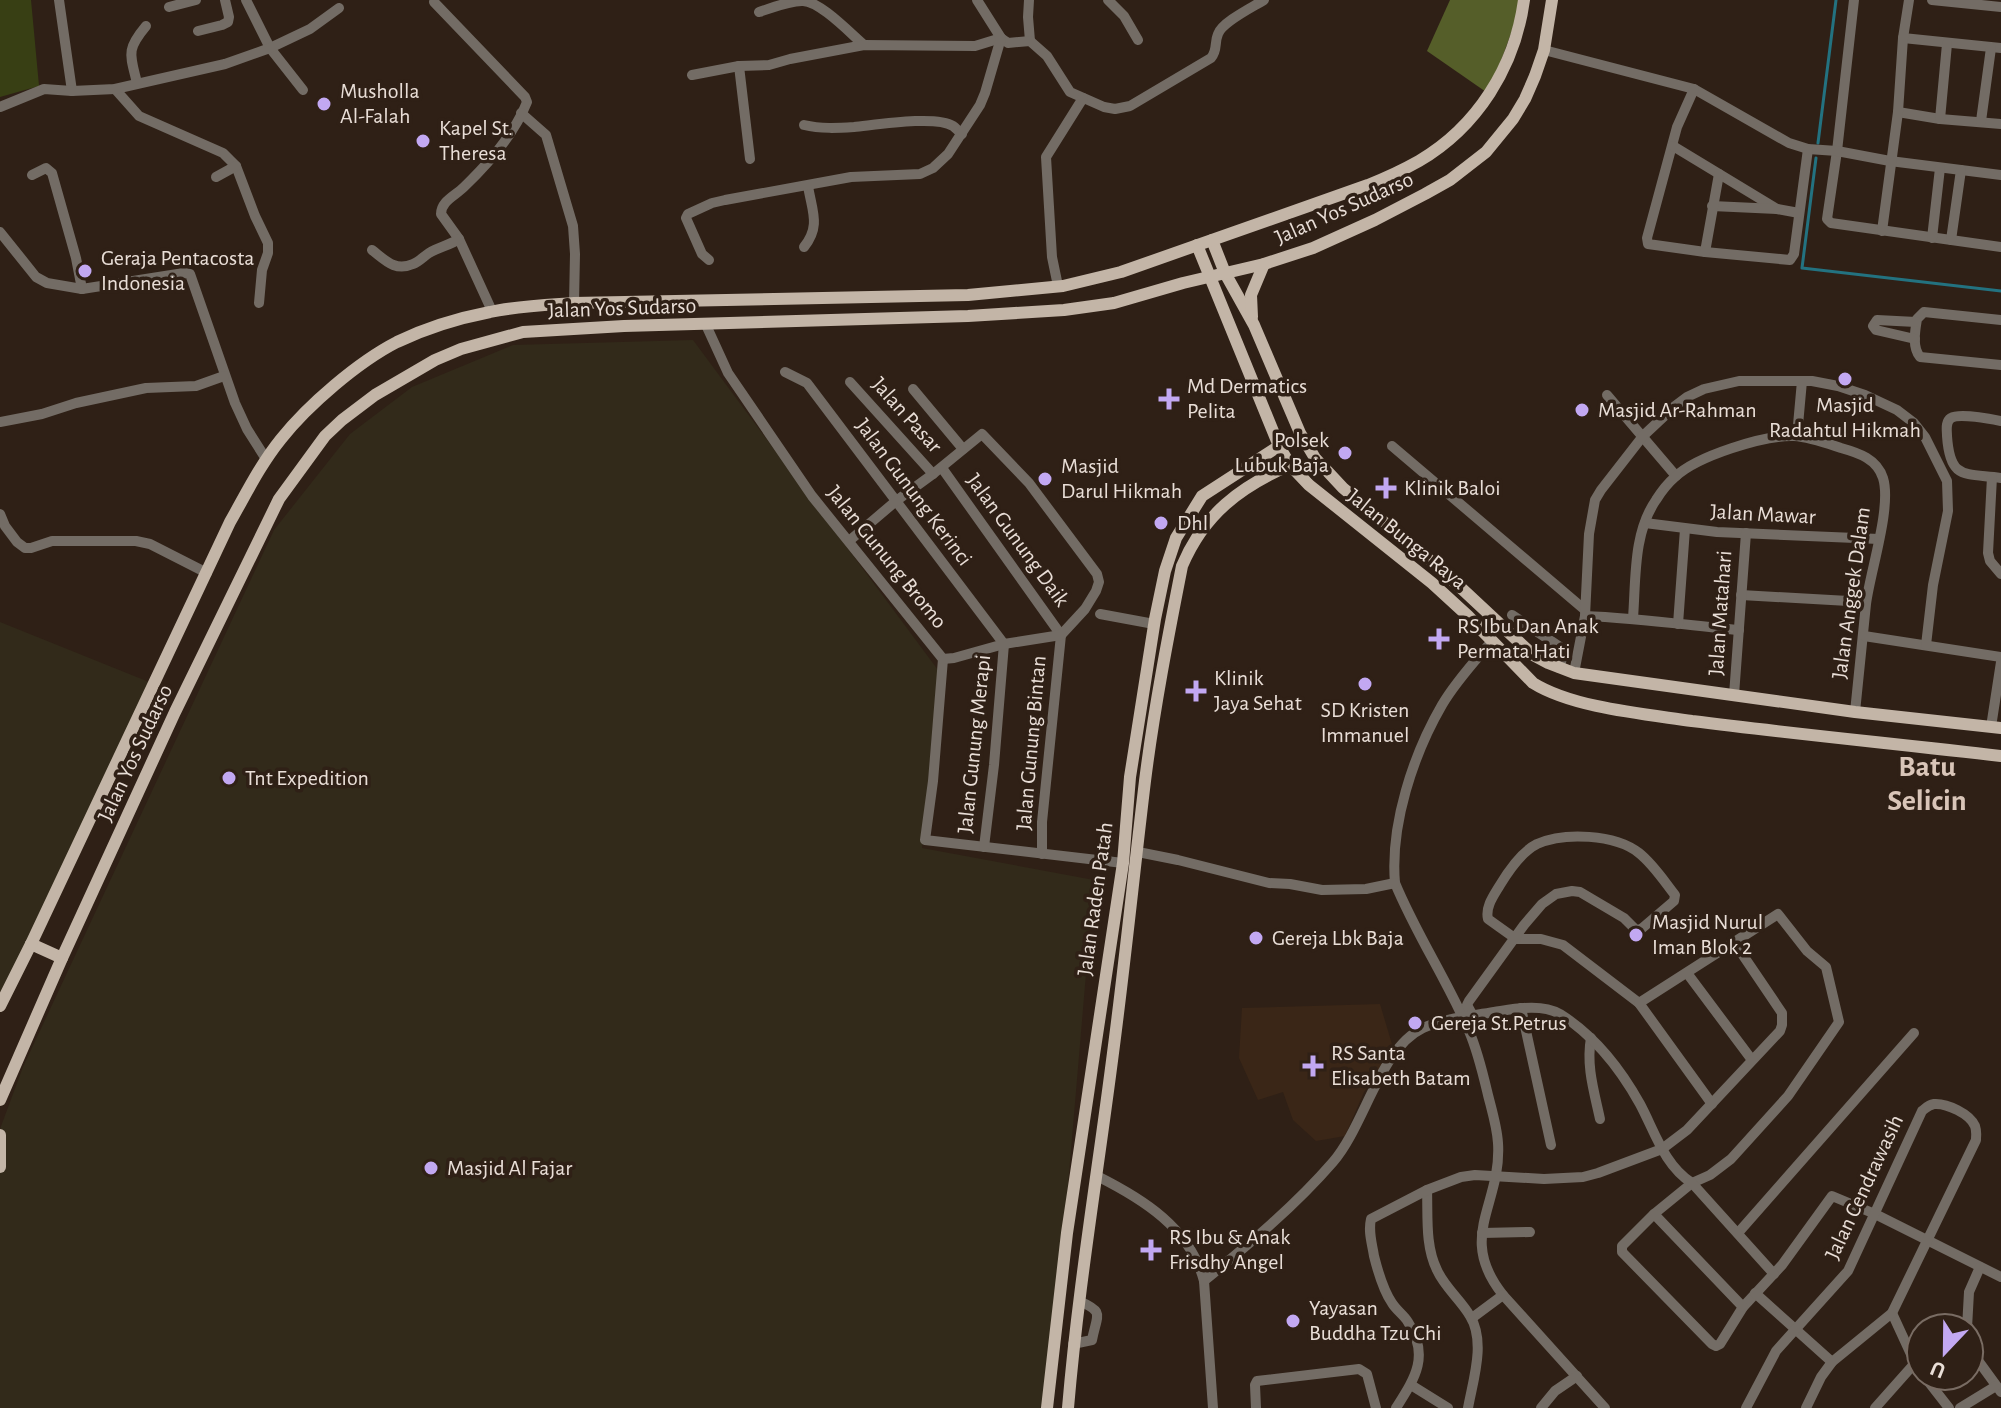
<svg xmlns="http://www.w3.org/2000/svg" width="2001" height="1408" viewBox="0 0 2001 1408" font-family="'Alegreya Sans',sans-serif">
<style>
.built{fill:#3a2617}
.industrial{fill:#322a1a}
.green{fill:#383f14}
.forest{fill:#555e29}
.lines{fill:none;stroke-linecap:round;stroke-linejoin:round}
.stream{stroke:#237280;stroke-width:3}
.minor{stroke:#736c65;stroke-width:10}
.major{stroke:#c3b5a7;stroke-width:12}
.poi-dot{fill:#c2a8f2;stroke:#2f2016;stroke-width:3}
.labels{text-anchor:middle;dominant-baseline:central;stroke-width:7;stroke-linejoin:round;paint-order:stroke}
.poi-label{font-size:22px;fill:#e9ded7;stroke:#2f2016;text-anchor:start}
.street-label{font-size:22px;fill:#e9ded7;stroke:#2f2016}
.district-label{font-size:30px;font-weight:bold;fill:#d9c5b8;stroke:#2f2016}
</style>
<rect width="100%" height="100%" fill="#2f2016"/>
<!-- built -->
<path class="built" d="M1380 1004 1394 1051 1364 1092 1345 1136 1316 1141 1293 1120 1283 1092 1258 1100 1239 1058 1242 1008Z"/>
<!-- industrial -->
<g class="industrial">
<path d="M693 340 938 670 922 848 1094 880 1049 1408H0V1129L23 1067 274 530 350 434 412 387 513 345Z"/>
<path d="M0 622 154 684 0 1004Z"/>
</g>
<!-- green -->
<path class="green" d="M0 0H31L39 86 0 97Z"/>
<!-- forest -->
<path class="forest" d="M1450 0H1523L1489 94 1427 51Z"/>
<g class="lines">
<!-- stream -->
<g class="stream">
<path d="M1818 143 1836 0"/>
<path d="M1816 158 1802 268 2001 291"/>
</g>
<!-- minor -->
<g class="minor">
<path d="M59 0 72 91"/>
<path d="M246 0 270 48 303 90"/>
<path d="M1029 0 1028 17 1030 41"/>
<path d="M1108 0 1124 16 1138 40"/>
<path d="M1854 0 1837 151 1827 219 1831 223 2001 247"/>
<path d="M1932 0 2001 7"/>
<path d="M434 2 525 97 527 102C514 135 489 163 464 187 455 196 441 201 441 214L459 239 492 311"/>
<path d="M169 7 196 0"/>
<path d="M759 12C772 8 788 1 802 1 819 0 851 34 864 45"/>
<path d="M198 31 222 25 228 22 229 17 225 0"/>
<path d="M1903 38 2001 48"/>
<path d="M1544 50 1694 89 1789 143 1808 149 1837 151 1890 161 2001 175"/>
<path d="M739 66 750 159"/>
<path d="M692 75 739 66 769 65 790 59 864 45 975 46 1001 38 1008 43 1030 41 1047 56 1070 92 1104 107 1115 109 1130 106 1211 58C1218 50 1214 43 1218 34 1222 22 1253 7 1264 0"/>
<path d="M137 83C130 54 126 50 146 26"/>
<path d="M115 89 139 116 223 153 236 166 255 216 268 243V253L262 270 259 303"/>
<path d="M1694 89 1677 127 1647 238 1648 244 1705 252 1790 260 1794 254 1808 149"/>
<path d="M0 107 44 89 72 91 115 89 225 64 270 48 310 29 339 8"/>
<path d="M1898 112 1940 119 2001 124"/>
<path d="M521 113 546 135 573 226 575 254 574 303"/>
<path d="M1940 119 1947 44"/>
<path d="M1981 121 1991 48"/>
<path d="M804 125C821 129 838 128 854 127 875 125 936 115 953 126 956 128 959 132 962 134"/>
<path d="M1673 146 1777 209"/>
<path d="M32 175 46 168 52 173 76 258 82 289"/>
<path d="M216 177 236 166"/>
<path d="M1712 206 1777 209 1799 213"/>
<path d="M1882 231 1898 112 1903 38 1909 0"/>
<path d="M0 232 36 277 47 283 82 289 184 273 190 274 235 403 247 429 266 459"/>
<path d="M1932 238 1940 168"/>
<path d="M1951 240 1961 170"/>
<path d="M804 247C821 226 812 211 808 186"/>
<path d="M372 250C385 260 395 272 413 264 419 262 424 256 429 253 439 247 450 245 459 239"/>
<path d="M1705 252 1719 174"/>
<path d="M709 260 702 254 686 218 688 214 712 203 725 200 851 177 920 174 933 168 948 154 980 105 985 93 1001 38 977 0"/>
<path d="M1058 286 1052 257 1046 157 1083 98"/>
<path d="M2001 320 1924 312 1917 319C1915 331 1912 347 1920 357L2001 365"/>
<path d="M706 325 728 373 812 496 943 659 933 781 925 840 1123 863"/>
<path d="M1915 339 1876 330 1873 326 1877 320 1916 322"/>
<path d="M785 372 807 383 1004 644 994 765 984 847"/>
<path d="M850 382 933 474"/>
<path d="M913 389 963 449"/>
<path d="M1607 395 1676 476"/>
<path d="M2001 421C1991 419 1959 413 1951 418 1945 422 1947 430 1947 436 1950 480 1964 473 2001 478"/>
<path d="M0 422 42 414 76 403 146 388 196 386 224 376"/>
<path d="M1797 436 1802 381"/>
<path d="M1392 446 1585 610"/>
<path d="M942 468 1061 635 1042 822V854"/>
<path d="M1992 477 1988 553 1990 561 2001 574"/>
<path d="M0 514 5 526 17 542 25 548H31L52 541H136L150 544 207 573"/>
<path d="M1645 523 1717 532 1879 539"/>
<path d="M849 541 896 501 933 474 982 434 1029 483 1097 574 1099 582 1096 591 1085 609 1061 635 1004 644 954 658 943 659"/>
<path d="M1741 595 1866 602"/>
<path d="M1100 614 1154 624"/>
<path d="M1512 615 1563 649 1564 653 1559 668"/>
<path d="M1585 616C1636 618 1687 625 1739 630"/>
<path d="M1633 618C1636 579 1633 533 1656 500 1661 492 1668 483 1675 477 1697 456 1764 435 1794 436 1810 437 1826 443 1841 448 1859 453 1877 459 1883 478 1892 507 1870 572 1866 604 1862 640 1859 676 1855 712"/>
<path d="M1678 624 1685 529"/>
<path d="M1864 636 2001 657"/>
<path d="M1492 641C1475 661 1456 681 1442 705 1413 755 1390 825 1395 883 1416 934 1447 980 1469 1031 1478 1052 1483 1074 1488 1095 1492 1111 1497 1127 1498 1143 1502 1205 1456 1236 1503 1295L1605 1408"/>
<path d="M1574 673 1585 616 1589 534 1595 500 1601 490 1643 436 1675 406 1687 397 1704 389 1739 381H1812L1838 386 1865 395 1897 410 1914 423 1925 437 1947 481 1948 511 1933 585 1926 645"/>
<path d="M1734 695 1746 533"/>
<path d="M1991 727 2001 662"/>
<path d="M1138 852 1178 860 1269 883 1290 884 1322 890 1366 889 1395 883"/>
<path d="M1516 939H1541L1563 945 1639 1003 1712 1104"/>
<path d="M1687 973 1752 1060"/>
<path d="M1639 1003 1778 914 1807 951 1826 967 1839 1022 1788 1096 1731 1159 1710 1175 1692 1183 1654 1214 1622 1246V1252L1712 1344 1716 1346 1720 1344 1743 1307 1782 1265 1832 1196 1875 1214 2001 1277"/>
<path d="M1521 1008 1551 1145"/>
<path d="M1473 1016 1467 1005 1469 1001 1524 925 1542 904 1556 894 1572 891 1580 892 1624 918 1635 929 1640 930 1674 901 1675 895C1664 881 1653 864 1639 853 1615 834 1564 832 1537 844 1521 852 1509 870 1500 885 1494 895 1485 907 1488 919L1516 939"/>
<path d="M1591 1038C1586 1066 1594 1091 1600 1119"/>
<path d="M1097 1176C1143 1199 1190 1228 1204 1281L1213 1408"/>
<path d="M1427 1190C1428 1216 1425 1246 1437 1270 1445 1288 1461 1300 1470 1316 1486 1342 1473 1380 1468 1408"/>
<path d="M1654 1214 1743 1307"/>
<path d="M1482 1233 1530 1232"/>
<path d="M1738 1233 1914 1033"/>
<path d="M1204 1281C1249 1244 1295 1206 1333 1162 1365 1125 1380 1048 1423 1028 1444 1018 1472 1016 1494 1012 1514 1009 1541 1003 1560 1014 1595 1036 1620 1068 1640 1104 1655 1132 1664 1165 1692 1183L1774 1274"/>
<path d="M1755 1293 1832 1362"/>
<path d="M1892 1313 1915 1363 1921 1371"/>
<path d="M1472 1318 1503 1295"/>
<path d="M1967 1328 1969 1292 1980 1267"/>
<path d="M1969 1342 1974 1355 2001 1392"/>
<path d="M1073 1344 1092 1340C1097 1314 1105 1312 1079 1301"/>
<path d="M1924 1376 1949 1408"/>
<path d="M1411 1385 1448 1408"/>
<path d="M1256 1408 1255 1385 1257 1381 1359 1369 1367 1374 1376 1408"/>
<path d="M1396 1408C1415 1378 1430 1356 1408 1322 1404 1315 1396 1310 1392 1303 1383 1290 1378 1272 1374 1256 1372 1243 1368 1232 1371 1219L1427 1190 1461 1177 1475 1175 1544 1179 1583 1177 1598 1173 1662 1149 1687 1130 1780 1031 1782 1025V1013L1734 942"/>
<path d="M1541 1408 1555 1391 1577 1376"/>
<path d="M1746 1408 1776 1351 1848 1271 1922 1111C1927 1107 1928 1105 1934 1104 1947 1103 1970 1114 1975 1126 1977 1132 1976 1134 1976 1140L1892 1313 1832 1362 1821 1377 1806 1408"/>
<path d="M1875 1408 1915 1363"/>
<path d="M1960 1408 1996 1386"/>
</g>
<!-- major -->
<g class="major">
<path d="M1212 240 1225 273 1254 325 1300 433 1315 458 1343 488 1445 573 1533 655 1548 663 1574 673 1855 712 2001 728"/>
<path d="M1197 245 1279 446 1290 465 1309 485 1432 583 1468 616 1533 683C1573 708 1645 714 1692 721 1795 734 1898 744 2001 756"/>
<path d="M1252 317 1251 295 1264 264"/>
<path d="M31 944 62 958"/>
<path d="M0 1006 31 944 230 522C246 494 260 465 281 439 308 405 358 362 397 342 426 328 459 318 490 312 517 306 546 305 574 303L968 295 1063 286 1121 272 1368 185C1386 178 1403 170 1419 161 1477 127 1515 67 1524 0"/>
<path d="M0 1100 62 958 175 712 279 499 325 436 342 420 375 395 435 360 461 349 523 332 624 326 968 316 1064 310 1114 303 1183 283 1264 264 1313 248 1375 220 1425 194 1450 180 1486 152 1513 119 1525 99 1535 76 1544 50 1552 0"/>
<path d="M0 1135V1167"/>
<path d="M1047 1408 1067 1233 1123 863 1130 777 1155 619 1165 571 1176 538 1202 496 1279 446"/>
<path d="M1068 1408C1078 1289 1098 1171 1113 1053 1125 962 1134 872 1145 781 1154 709 1168 637 1182 566 1204 514 1240 487 1290 465"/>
</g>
</g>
<!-- markers -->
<g class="poi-dot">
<circle cx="324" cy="104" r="8"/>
<circle cx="423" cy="141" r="8"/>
<circle cx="85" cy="271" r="8"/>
<circle cx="1845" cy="379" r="8"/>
<path d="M1165 387h8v8h8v8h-8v8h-8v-8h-8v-8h8z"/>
<circle cx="1582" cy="410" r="8"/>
<circle cx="1345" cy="453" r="8"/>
<circle cx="1045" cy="479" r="8"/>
<path d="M1382 476h8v8h8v8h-8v8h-8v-8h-8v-8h8z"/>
<circle cx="1161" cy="523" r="8"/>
<path d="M1435 627h8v8h8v8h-8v8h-8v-8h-8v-8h8z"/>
<circle cx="1365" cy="684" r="8"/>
<path d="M1192 679h8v8h8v8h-8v8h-8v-8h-8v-8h8z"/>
<circle cx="229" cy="778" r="8"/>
<circle cx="1636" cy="935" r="8"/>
<circle cx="1256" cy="938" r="8"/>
<circle cx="1415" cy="1023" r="8"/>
<path d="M1309 1054h8v8h8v8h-8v8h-8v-8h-8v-8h8z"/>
<circle cx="431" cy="1168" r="8"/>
<path d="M1147 1238h8v8h8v8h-8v8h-8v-8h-8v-8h8z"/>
<circle cx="1293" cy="1321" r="8"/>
</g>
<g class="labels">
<!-- poi labels -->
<g class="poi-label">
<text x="340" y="91">Musholla<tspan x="340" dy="25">Al-Falah</tspan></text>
<text x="439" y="128">Kapel St.<tspan x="439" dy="25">Theresa</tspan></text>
<text x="101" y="258">Geraja Pentacosta<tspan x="101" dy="25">Indonesia</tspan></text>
<text x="1187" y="386">Md Dermatics<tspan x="1187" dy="25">Pelita</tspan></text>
<text x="1845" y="405" text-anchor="middle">Masjid<tspan x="1845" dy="25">Radahtul Hikmah</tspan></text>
<text x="1598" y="410">Masjid Ar-Rahman</text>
<text x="1329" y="440" text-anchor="end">Polsek<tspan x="1329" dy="25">Lubuk Baja</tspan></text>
<text x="1061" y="466">Masjid<tspan x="1061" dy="25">Darul Hikmah</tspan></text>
<text x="1404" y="488">Klinik Baloi</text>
<text x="1177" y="523">Dhl</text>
<text x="1457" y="626">RS Ibu Dan Anak<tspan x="1457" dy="25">Permata Hati</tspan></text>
<text x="1214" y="678">Klinik<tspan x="1214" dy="25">Jaya Sehat</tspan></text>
<text x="1365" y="710" text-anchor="middle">SD Kristen<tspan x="1365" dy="25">Immanuel</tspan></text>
<text x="245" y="778">Tnt Expedition</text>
<text x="1652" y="922">Masjid Nurul<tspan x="1652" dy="25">Iman Blok 2</tspan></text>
<text x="1272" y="938">Gereja Lbk Baja</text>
<text x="1431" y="1023">Gereja St.Petrus</text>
<text x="1331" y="1053">RS Santa<tspan x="1331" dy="25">Elisabeth Batam</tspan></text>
<text x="447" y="1168">Masjid Al Fajar</text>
<text x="1169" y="1237">RS Ibu &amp; Anak<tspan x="1169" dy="25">Frisdhy Angel</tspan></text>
<text x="1309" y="1308">Yayasan<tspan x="1309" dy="25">Buddha Tzu Chi</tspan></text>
</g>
<!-- street labels -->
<g class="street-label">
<text transform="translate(1344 208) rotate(-24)">Jalan Yos Sudarso</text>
<text transform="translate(622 308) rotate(-2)">Jalan Yos Sudarso</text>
<text transform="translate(907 415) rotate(48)">Jalan Pasar</text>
<text transform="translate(914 492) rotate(53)">Jalan Gunung Kerinci</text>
<text transform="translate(1763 514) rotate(3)">Jalan Mawar</text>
<text transform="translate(1407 539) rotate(39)">Jalan Bunga Raya</text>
<text transform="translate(1018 540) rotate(54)">Jalan Gunung Daik</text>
<text transform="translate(887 557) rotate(51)">Jalan Gunung Bromo</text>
<text transform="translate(1851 593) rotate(-82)">Jalan Anggek Dalam</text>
<text transform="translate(1720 613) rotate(-86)">Jalan Matahari</text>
<text transform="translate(1031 743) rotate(-85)">Jalan Gunung Bintan</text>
<text transform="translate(974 744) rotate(-84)">Jalan Gunung Merapi</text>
<text transform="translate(135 753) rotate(-65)">Jalan Yos Sudarso</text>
<text transform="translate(1095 899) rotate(-82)">Jalan Raden Patah</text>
<text transform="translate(1864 1187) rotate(-65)">Jalan Cendrawasih</text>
</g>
<!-- district labels -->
<g class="district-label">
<text x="1927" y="767">Batu<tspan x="1927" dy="34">Selicin</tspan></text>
</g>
</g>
<!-- north arrow -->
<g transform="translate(1945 1352) rotate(202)"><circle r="38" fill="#2f2016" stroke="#796c63" stroke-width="2"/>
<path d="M0-6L14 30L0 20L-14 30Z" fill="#c2a8f2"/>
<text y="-12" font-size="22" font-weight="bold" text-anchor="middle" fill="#e9ded7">U</text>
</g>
</svg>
